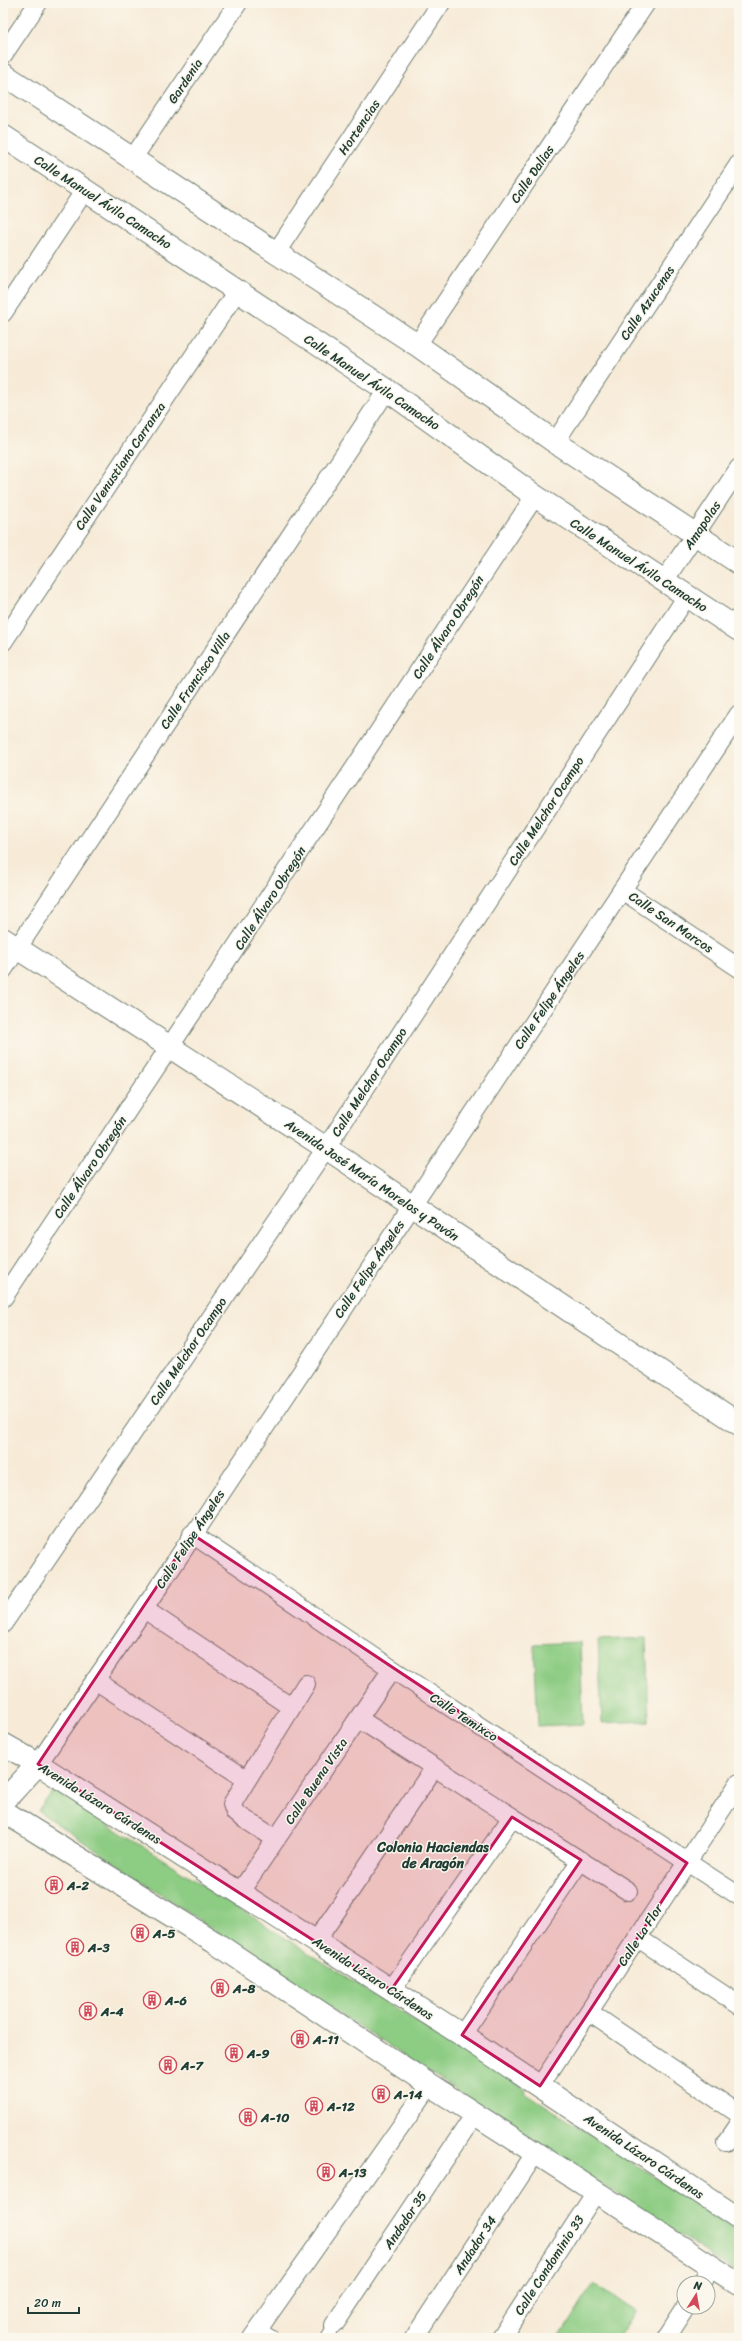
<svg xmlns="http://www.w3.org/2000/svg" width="742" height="2341" viewBox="0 0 742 2341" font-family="Sriracha,sans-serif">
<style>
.green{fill:#8dcc83;stroke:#56845c}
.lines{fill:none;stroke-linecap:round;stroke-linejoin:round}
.pedestrian-casing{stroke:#6b7a6d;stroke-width:15}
.minor-casing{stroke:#6b7a6d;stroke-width:20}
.tertiary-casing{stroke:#6b7a6d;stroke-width:24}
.secondary-casing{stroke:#6b7a6d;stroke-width:24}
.pedestrian{stroke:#fff;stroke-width:13}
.minor{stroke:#fff;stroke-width:18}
.tertiary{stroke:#fff;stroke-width:22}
.secondary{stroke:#fff;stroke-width:22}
.marked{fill:#c2185b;fill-opacity:0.2;stroke:#c2185b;stroke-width:3;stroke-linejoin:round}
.labels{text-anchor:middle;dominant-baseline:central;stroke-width:3;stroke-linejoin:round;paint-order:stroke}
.street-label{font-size:13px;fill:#1f3d34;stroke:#fbf7ec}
.poi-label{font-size:13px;font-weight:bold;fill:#1f3d34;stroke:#fbf7ec;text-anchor:start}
.neighbourhood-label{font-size:14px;font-weight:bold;fill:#1f3d34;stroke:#fbf7ec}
</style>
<rect width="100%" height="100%" fill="#fbf7ec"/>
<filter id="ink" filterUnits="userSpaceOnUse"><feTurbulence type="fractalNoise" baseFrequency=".025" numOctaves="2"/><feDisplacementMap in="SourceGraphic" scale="8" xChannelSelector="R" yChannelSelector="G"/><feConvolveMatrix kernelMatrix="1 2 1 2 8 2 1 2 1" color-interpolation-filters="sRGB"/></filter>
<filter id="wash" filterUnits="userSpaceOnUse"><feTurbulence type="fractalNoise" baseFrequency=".012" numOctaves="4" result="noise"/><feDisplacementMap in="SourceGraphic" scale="16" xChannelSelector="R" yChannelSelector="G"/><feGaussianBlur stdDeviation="0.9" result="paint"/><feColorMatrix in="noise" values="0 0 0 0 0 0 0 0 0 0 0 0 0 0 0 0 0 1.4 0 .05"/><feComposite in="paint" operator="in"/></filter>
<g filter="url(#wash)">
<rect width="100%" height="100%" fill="#f7ebd8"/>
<!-- green -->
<g class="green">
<path d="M646 1638 649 1721 602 1723 598 1640Z"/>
<path d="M580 1642 583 1724 538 1726 534 1644Z"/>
<path d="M56 1787 97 1817 465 2053 467 2051 526 2089 525 2092 739 2232V2274L297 1986 38 1811Z"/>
<path d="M593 2284 636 2311 618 2338H559Z"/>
</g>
</g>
<g filter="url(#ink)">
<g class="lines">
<defs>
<g id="pedestrian">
<path d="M259 2329 273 2338"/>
<path d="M328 2338 334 2325"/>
</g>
<g id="minor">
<path d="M3 55 38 3"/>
<path d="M133 158 238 3"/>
<path d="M277 251 441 3"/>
<path d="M3 313 85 190"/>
<path d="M417 345 646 3"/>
<path d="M555 442 739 164"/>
<path d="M664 581 739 468"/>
<path d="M3 642 237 291"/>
<path d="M622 890 739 968"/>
<path d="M3 970 387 390"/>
<path d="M3 1298 535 496"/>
<path d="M192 1534 392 1669 739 1896"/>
<path d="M144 1609 291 1707"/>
<path d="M3 1624 326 1148 687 596"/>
<path d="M95 1680 246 1779"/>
<path d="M359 1719 628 1891"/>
<path d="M38 1764 144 1609 739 714"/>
<path d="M276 1839 235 1813 232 1804 306 1684"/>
<path d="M240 1892 392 1669"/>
<path d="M638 1938 739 2005"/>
<path d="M316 1941 434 1768"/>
<path d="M391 1990 512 1817"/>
<path d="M589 2012 739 2114"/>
<path d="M462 2035 581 1860"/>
<path d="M540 2086 739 1783"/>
<path d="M726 2142 739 2123"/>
<path d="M701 2283 712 2267"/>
<path d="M334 2325 475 2114"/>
<path d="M252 2338 430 2085"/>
<path d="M414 2338 536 2152"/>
<path d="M501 2338 596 2192"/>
<path d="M666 2338 686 2307"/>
</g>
<g id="tertiary">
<path d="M3 74 417 345 555 442 739 563"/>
<path d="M3 136 387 390 535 496 739 630"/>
<path d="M3 939 326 1148 739 1424"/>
<path d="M3 1744 38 1764 462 2035 739 2219"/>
<path d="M3 1811 214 1942 430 2085 739 2284"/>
</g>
<path id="secondary" d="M3 1802 38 1764"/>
</defs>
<!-- pedestrian casing -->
<use href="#pedestrian" class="pedestrian-casing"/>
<!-- minor casing -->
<use href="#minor" class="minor-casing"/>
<!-- tertiary casing -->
<use href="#tertiary" class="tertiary-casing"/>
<!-- secondary casing -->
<use href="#secondary" class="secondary-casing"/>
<!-- pedestrian -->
<use href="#pedestrian" class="pedestrian"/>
<!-- minor -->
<use href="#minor" class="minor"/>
<!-- tertiary -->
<use href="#tertiary" class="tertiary"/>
<!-- secondary -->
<use href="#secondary" class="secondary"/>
</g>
</g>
<!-- marked area -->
<path class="marked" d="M192 1534 687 1863 540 2086 462 2035 581 1860 512 1817 391 1990 38 1764Z"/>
<!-- icons -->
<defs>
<symbol id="building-ring" viewBox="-11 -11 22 22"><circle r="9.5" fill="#fbf7ec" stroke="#d1495b" stroke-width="1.5"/><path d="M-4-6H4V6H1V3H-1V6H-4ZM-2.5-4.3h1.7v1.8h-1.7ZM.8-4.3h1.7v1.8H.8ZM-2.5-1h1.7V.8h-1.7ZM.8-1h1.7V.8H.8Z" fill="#d1495b"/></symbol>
</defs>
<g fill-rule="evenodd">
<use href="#building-ring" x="44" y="1875" width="20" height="20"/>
<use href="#building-ring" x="130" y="1923" width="20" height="20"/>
<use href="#building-ring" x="65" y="1937" width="20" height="20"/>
<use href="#building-ring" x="210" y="1978" width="20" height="20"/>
<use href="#building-ring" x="142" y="1990" width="20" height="20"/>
<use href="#building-ring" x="78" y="2001" width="20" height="20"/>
<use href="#building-ring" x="290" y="2029" width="20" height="20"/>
<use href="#building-ring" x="224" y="2043" width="20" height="20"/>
<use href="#building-ring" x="158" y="2055" width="20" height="20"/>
<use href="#building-ring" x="371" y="2084" width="20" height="20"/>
<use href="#building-ring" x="304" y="2096" width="20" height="20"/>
<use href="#building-ring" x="238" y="2107" width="20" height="20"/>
<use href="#building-ring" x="316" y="2162" width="20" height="20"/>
</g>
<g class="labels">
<!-- street labels -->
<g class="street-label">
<text transform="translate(185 81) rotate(-56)">Gardenia</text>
<text transform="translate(359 127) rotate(-56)">Hortencias</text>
<text transform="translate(532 174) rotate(-56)">Calle Dalias</text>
<text transform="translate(103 202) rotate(33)">Calle Manuel Ávila Camacho</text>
<text transform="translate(647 303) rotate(-56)">Calle Azucenas</text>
<text transform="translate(372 382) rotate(34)">Calle Manuel Ávila Camacho</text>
<text transform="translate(120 466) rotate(-56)">Calle Venustiano Carranza</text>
<text transform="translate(702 525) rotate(-56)">Amapolas</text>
<text transform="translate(639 565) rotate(33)">Calle Manuel Ávila Camacho</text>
<text transform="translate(448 627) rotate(-57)">Calle Álvaro Obregón</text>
<text transform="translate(195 680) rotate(-56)">Calle Francisco Villa</text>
<text transform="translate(546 811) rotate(-57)">Calle Melchor Ocampo</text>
<text transform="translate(270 898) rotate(-57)">Calle Álvaro Obregón</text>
<text transform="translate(671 922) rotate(34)">Calle San Marcos</text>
<text transform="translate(549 1000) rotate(-56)">Calle Felipe Ángeles</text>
<text transform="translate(369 1082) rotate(-57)">Calle Melchor Ocampo</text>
<text transform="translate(90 1167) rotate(-56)">Calle Álvaro Obregón</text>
<text transform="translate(372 1180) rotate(34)">Avenida José María Morelos y Pavón</text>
<text transform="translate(369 1269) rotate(-56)">Calle Felipe Ángeles</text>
<text transform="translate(188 1351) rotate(-56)">Calle Melchor Ocampo</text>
<text transform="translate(190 1539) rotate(-57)">Calle Felipe Ángeles</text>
<text transform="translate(464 1717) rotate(33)">Calle Temixco</text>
<text transform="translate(316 1781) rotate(-56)">Calle Buena Vista</text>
<text transform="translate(100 1803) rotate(32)">Avenida Lázaro Cárdenas</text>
<text transform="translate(640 1935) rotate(-57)">Calle La Flor</text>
<text transform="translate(373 1978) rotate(33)">Avenida Lázaro Cárdenas</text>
<text transform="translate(644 2156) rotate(34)">Avenida Lázaro Cárdenas</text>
<text transform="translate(405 2220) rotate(-56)">Andador 35</text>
<text transform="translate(475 2245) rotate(-57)">Andador 34</text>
<text transform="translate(549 2265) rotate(-57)">Calle Condominio 33</text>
</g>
<!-- poi labels -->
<g class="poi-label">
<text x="67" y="1885">A-2</text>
<text x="153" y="1933">A-5</text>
<text x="88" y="1947">A-3</text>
<text x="233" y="1988">A-8</text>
<text x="165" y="2000">A-6</text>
<text x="101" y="2011">A-4</text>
<text x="313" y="2039">A-11</text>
<text x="247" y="2053">A-9</text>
<text x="181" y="2065">A-7</text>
<text x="394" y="2094">A-14</text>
<text x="327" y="2106">A-12</text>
<text x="261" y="2117">A-10</text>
<text x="339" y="2172">A-13</text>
</g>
<!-- neighbourhood labels -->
<g class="neighbourhood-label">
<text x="433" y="1847">Colonia Haciendas<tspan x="433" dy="16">de Aragón</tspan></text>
</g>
</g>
<!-- margin -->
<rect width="742" height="2341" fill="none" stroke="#fbf7ec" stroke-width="16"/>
<!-- north arrow -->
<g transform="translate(696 2295) rotate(11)"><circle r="19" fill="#fbf7ec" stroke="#a3ada2"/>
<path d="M0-3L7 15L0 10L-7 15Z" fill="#d1495b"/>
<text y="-6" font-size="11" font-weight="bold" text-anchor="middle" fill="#1f3d34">N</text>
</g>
<!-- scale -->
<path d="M28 2307v6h51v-6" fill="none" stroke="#1f3d34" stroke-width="2"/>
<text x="34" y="2307" font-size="12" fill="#1f3d34" stroke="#fbf7ec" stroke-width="3" paint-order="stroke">20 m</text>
</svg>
